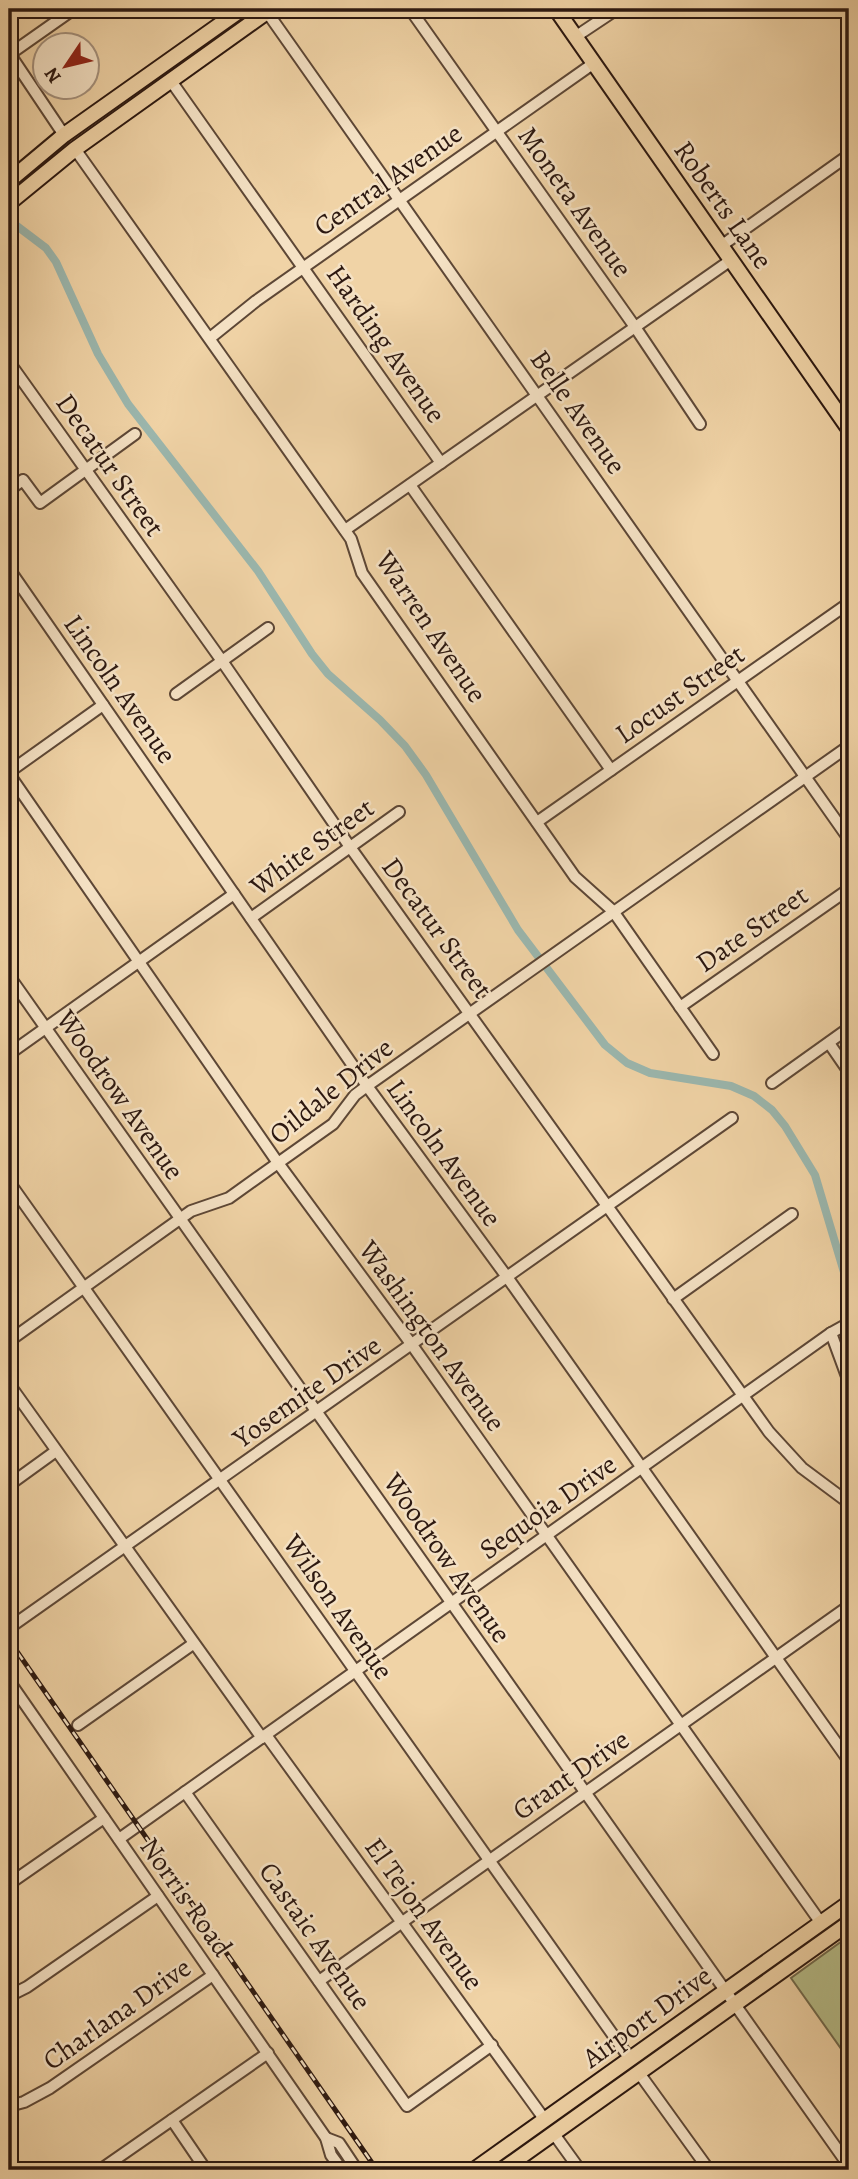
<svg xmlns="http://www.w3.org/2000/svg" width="858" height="2179" viewBox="0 0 858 2179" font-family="Alegreya,serif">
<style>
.green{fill:#b6bd89;stroke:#716a4c;stroke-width:2}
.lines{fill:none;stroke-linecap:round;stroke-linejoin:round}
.canal{stroke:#9bb7ae;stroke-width:8}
.minor-casing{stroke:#5d4736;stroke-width:14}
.major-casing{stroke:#2c1810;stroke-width:18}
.minor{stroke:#f5e2c5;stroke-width:10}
.major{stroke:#f0d3a6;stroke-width:14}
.rail-casing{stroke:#2c1810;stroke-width:5}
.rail{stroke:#f5e2c5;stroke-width:2.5;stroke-dasharray:8;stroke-linecap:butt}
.labels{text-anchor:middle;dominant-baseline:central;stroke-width:5;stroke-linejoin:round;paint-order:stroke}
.street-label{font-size:28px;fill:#2c1810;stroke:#f5e2c5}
</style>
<rect width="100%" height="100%" fill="#f0d3a6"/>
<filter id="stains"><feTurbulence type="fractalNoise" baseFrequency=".00286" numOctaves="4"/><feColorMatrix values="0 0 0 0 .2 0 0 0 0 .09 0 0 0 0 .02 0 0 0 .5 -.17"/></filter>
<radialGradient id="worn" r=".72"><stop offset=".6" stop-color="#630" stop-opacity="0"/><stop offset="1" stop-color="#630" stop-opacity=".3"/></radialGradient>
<!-- green -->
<path class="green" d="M849 1936V2060L791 1978Z"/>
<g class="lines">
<!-- canal -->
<path class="canal" d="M9 220 46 248 56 262 98 354 128 404 258 571 312 654 328 674 380 720 405 746 426 775 518 930 605 1045 627 1063 650 1073 731 1086 754 1096 772 1110 785 1126 815 1175 849 1289"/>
<defs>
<g id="minor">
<path d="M410 9 635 327 700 424"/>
<path d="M847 9 849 13"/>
<path d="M267 12 849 839"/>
<path d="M575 37 617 9"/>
<path d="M9 53 64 135"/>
<path d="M10 54 74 9"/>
<path d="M171 81 441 463"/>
<path d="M75 149 351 539 362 573 575 877 613 911 713 1054"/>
<path d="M721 246 849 155"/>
<path d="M210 338 256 301 594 63"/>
<path d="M9 362 222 661 350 847 769 1432 802 1468 849 1503"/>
<path d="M410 485 611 770"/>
<path d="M9 490 23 480 40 503 135 434"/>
<path d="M345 530 731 260"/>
<path d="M9 569 367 1086 507 1277 849 1761"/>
<path d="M176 694 268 628"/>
<path d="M9 772 103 705"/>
<path d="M9 774 278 1163 412 1345 821 1923"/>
<path d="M537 822 849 603"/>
<path d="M251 918 399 812"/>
<path d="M9 976 849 2166"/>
<path d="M680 1007 849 889"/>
<path d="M829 1043 849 1072"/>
<path d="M9 1054 234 894"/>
<path d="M772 1083 849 1028"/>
<path d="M9 1182 630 2059"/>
<path d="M673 1299 792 1214"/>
<path d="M831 1333 849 1382"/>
<path d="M9 1341 191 1211 229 1198 278 1163 333 1124 355 1095 367 1086 849 746"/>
<path d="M9 1384 262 1738"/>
<path d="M9 1485 56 1451"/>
<path d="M9 1628 732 1118"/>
<path d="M9 1681 326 2138 331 2155 342 2170"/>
<path d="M78 1725 193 1644"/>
<path d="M266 1735 545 2120"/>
<path d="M185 1792 407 2106 492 2045"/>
<path d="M119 1839 831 1333 849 1323"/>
<path d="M9 1884 104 1818"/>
<path d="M319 1981 849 1606"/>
<path d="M9 1996 27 1987 158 1896"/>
<path d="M639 2073 709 2170"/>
<path d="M9 2106 24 2102 50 2088 213 1975"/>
<path d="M172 2120 206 2170"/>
<path d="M554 2134 580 2170"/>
<path d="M326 2138 339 2143 357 2170"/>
<path d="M100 2170 268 2053"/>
</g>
<g id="major">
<path d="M556 9 849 429"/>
<path d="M9 181 64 135 242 9"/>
<path d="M9 203 75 149 271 9"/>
<path d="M474 2170 849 1903"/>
<path d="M502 2170 849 1923"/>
</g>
</defs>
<!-- minor casing -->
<use href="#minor" class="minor-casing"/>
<!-- major casing -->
<use href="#major" class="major-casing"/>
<!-- minor -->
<use href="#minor" class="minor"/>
<!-- major -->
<use href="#major" class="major"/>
<defs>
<path id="rail" d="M9 1640 377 2170"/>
</defs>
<!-- rail casing -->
<use href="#rail" class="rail-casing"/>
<!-- rail -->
<use href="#rail" class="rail"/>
</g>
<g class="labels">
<!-- street labels -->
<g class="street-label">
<text transform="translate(388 180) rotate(-35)">Central Avenue</text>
<text transform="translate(575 202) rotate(55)">Moneta Avenue</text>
<text transform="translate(723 205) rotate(55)">Roberts Lane</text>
<text transform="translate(386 344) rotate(55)">Harding Avenue</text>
<text transform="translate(578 412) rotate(55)">Belle Avenue</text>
<text transform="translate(110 465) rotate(55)">Decatur Street</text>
<text transform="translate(431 627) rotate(56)">Warren Avenue</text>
<text transform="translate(120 689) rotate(55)">Lincoln Avenue</text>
<text transform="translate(680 694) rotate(-35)">Locust Street</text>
<text transform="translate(312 847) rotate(-36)">White Street</text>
<text transform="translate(437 928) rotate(54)">Decatur Street</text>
<text transform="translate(752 929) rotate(-35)">Date Street</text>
<text transform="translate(331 1091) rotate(-39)">Oildale Drive</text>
<text transform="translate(120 1095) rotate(55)">Woodrow Avenue</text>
<text transform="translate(444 1153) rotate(54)">Lincoln Avenue</text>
<text transform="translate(432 1336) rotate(54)">Washington Avenue</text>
<text transform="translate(307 1392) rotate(-35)">Yosemite Drive</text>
<text transform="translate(548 1507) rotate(-35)">Sequoia Drive</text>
<text transform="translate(447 1558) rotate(55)">Woodrow Avenue</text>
<text transform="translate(338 1607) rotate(55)">Wilson Avenue</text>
<text transform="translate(571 1775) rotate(-35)">Grant Drive</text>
<text transform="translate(186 1897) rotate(55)">Norris Road</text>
<text transform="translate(424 1914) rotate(54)">El Tejon Avenue</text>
<text transform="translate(315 1936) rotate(55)">Castaic Avenue</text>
<text transform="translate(117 2014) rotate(-35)">Charlana Drive</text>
<text transform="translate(647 2017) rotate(-36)">Airport Drive</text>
</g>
</g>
<!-- margin -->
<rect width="858" height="2179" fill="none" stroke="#f0d3a6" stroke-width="35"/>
<rect x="10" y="10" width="837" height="2158" fill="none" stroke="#2c1810" stroke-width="3.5"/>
<rect x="18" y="18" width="823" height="2144" fill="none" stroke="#2c1810" stroke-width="2"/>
<!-- north arrow -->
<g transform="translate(66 66) rotate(235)"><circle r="33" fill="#f5e2c5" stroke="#a5917d" stroke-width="2"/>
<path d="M0-5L12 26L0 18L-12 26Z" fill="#8f2418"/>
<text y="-10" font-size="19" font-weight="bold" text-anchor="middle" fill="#2c1810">N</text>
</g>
<rect width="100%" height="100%" filter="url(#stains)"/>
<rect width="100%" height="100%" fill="url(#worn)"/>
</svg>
